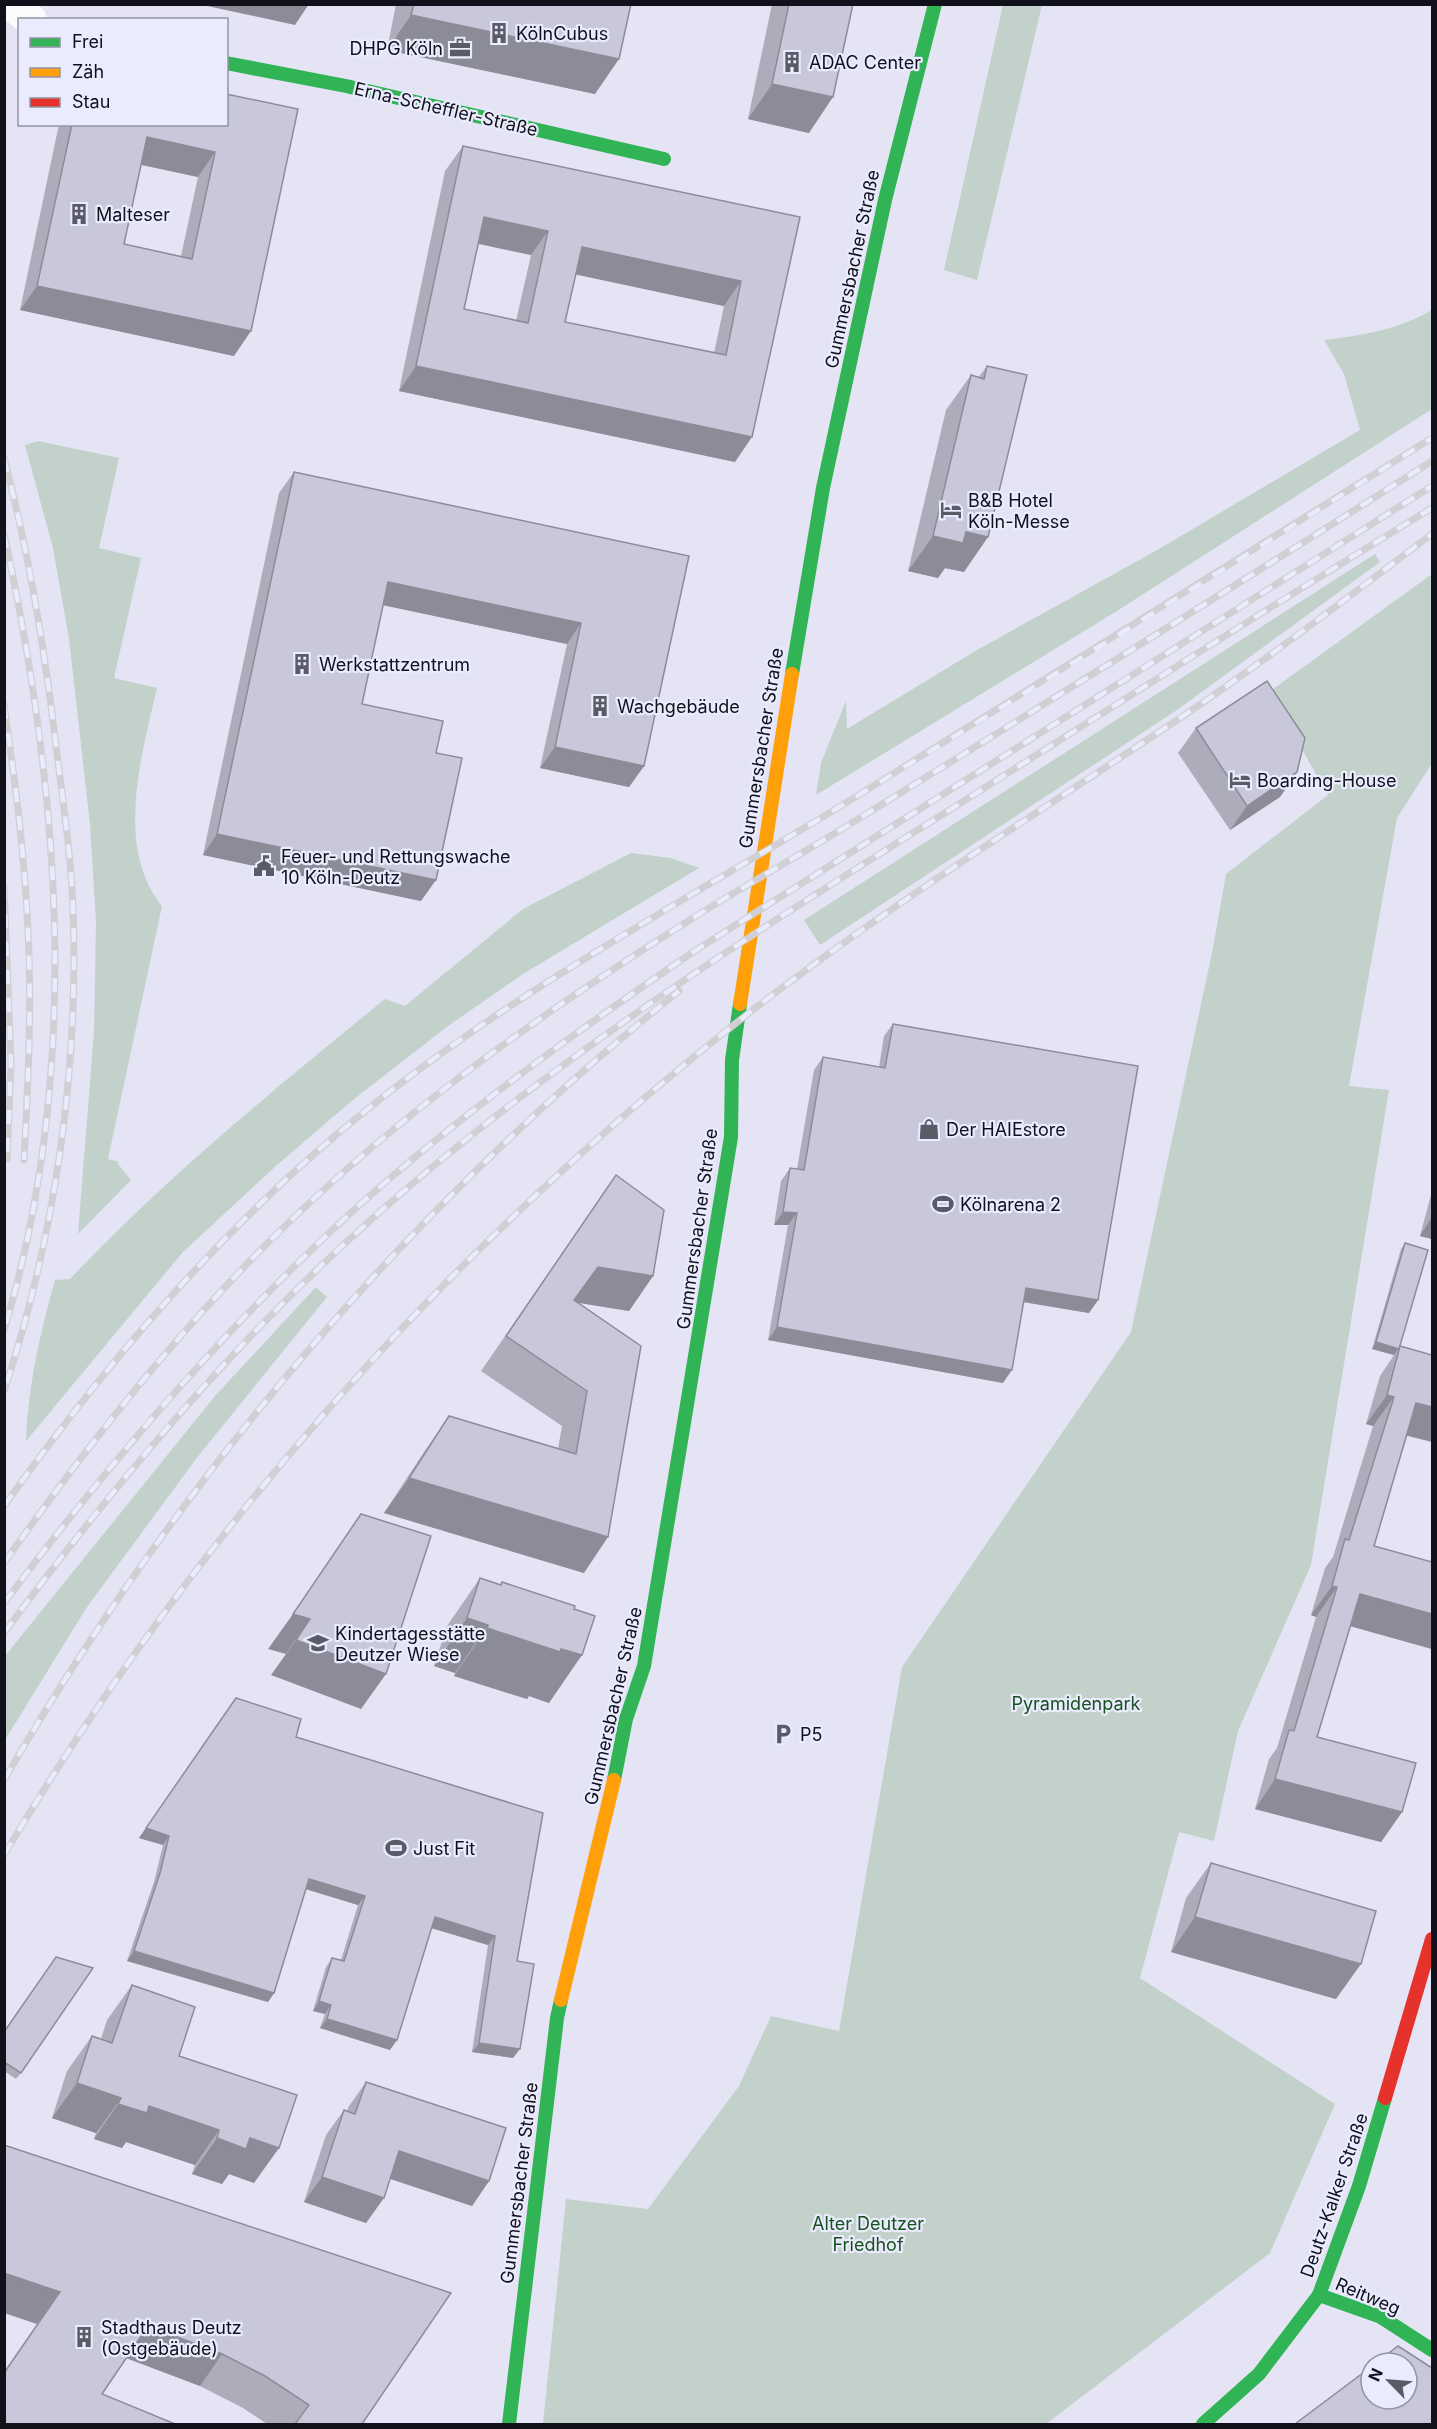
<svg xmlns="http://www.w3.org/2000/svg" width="1437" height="2429" viewBox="0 0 1437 2429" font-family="Inter,sans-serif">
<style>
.green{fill:#c3d1cb}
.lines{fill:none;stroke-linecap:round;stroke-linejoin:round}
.street{stroke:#fbfbfe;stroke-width:32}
.fast{stroke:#30b455;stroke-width:14}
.slow{stroke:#ff9f0a;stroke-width:14}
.jam{stroke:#e5322d;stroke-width:14}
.rail-casing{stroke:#d0d0d4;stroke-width:7}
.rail{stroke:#ebebfe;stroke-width:4.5;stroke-dasharray:14;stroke-linecap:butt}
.wall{fill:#acacbb;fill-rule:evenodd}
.shaded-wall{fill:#8c8c99}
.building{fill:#c8c8da;stroke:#8c8c99;stroke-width:1.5;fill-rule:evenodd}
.labels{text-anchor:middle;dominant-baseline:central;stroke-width:4.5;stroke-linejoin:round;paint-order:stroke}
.poi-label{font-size:18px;fill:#11111b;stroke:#ebebfe;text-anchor:start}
.street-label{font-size:18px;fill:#11111b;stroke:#ebebfe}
.park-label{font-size:18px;fill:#16521d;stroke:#ebebfe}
</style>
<rect width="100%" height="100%" fill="#e4e4f5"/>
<!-- green -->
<g class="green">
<path d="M1003 5H1042L977 280 944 270Z"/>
<path d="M1432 310V409L1117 611 816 795 821 763 846 701 847 729 977 650 1159 549 1360 430 1344 374 1324 340C1361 336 1400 329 1432 310Z"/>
<path d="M38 441 119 458 99 548 141 558 114 678 157 688C142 754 114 847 162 906L108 1159 119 1162 118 1164 131 1180 78 1234 94 1031 96 923 90 824 69 639 53 548 25 445Z"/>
<path d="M1375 554 1380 562 1177 710 820 945 804 920Z"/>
<path d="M1432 574V763L1397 818 1349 1086 1389 1090 1311 1565 1238 1731 1214 1841 1179 1832 1140 1978 1335 2104 1270 2253 1046 2424H543L566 2199 648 2209 739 2086 771 2016 839 2031 902 1667 1131 1332 1213 948 1226 874 1328 795 1269 692Z"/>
<path d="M631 853 671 858 699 868 523 974 448 1026 354 1099 277 1165 183 1252 26 1441C28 1386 40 1333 55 1280L70 1279C166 1177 277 1087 385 999L405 1006 523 909Z"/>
<path d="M316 1287 327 1297 199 1455 87 1607 5 1740V1656L215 1396Z"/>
</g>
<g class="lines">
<!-- street -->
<path class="street" d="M11 4 31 20"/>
<!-- fast -->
<g class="fast">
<path d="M226 63 346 86 664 159"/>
<path d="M792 674 823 488 885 200 935 4"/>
<path d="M614 1780 626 1719 644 1666 731 1137 732 1060 740 1004"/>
<path d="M1319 2295 1381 2317 1432 2350"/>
<path d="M509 2424 557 2018 561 2000"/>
<path d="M1203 2424 1259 2374 1319 2295 1359 2186 1385 2098"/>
</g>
<!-- slow -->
<g class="slow">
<path d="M740 1004 792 674"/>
<path d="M561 2000 614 1780"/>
</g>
<!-- jam -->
<path class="jam" d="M1385 2098 1432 1939"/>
<defs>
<g id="rail">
<path d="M4 458C28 550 44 644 55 738 62 795 71 852 73 909 79 1071 55 1237 4 1391"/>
<path d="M4 534C61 796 82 1071 4 1330"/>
<path d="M4 705C15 781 25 856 28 932 32 1008 28 1084 24 1160"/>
<path d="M4 886 11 1064 7 1159"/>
<path d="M4 1506C100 1371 209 1243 335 1136 491 1003 675 907 849 801 1045 681 1239 560 1432 438"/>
<path d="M4 1563C103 1423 210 1290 339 1176 449 1078 569 996 693 918 742 887 793 859 842 829 1040 707 1237 585 1432 461"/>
<path d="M4 1603C112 1459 230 1321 365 1200 468 1109 580 1029 693 952L1432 486"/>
<path d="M4 1633C101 1502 205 1376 323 1264 513 1083 734 945 956 806 1114 706 1272 605 1432 508"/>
<path d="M4 1780C178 1480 408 1207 679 991"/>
<path d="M4 1855C196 1531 449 1248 745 1016 883 909 1032 817 1177 720 1264 662 1348 597 1432 534"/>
</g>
</defs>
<!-- rail casing -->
<use href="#rail" class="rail-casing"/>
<!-- rail -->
<use href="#rail" class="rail"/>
</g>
<!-- wall -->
<g class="wall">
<path d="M396 4H631L595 94 387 50Z"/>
<path d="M772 4H853L809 133 748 119Z"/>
<path d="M59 124H226L234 356 20 310ZM141 165 198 177 181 256 124 244Z"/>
<path d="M463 146 800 217 735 462 399 391 445 171ZM478 244 531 255 516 321 464 309ZM576 274 724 306 714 353 565 322Z"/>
<path d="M987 366 964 572 945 568 938 578 908 571 946 410 971 375 979 377Z"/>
<path d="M294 472 689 556 644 766 629 787 540 768 567 644 383 605 362 704 436 753 421 901 203 855 279 493Z"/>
<path d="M1196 728 1297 772 1280 797 1230 830 1178 753Z"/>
<path d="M893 1024 1098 1300 1089 1313 1024 1302 1003 1383 768 1340 788 1225H774L781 1181 790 1168 797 1169 814 1070 823 1057 879 1067 884 1036Z"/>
<path d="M616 1175 653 1276 629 1311 579 1303 641 1346 584 1573 384 1513 424 1452 449 1416 558 1449 562 1426 481 1371Z"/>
<path d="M1432 1191V1239L1420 1236Z"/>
<path d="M1405 1243 1399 1348 1407 1436 1374 1546 1432 1649 1350 1626 1317 1737 1402 1812 1381 1842 1255 1809 1269 1759 1277 1748 1316 1617 1311 1615 1325 1568 1333 1557 1373 1426 1366 1424 1380 1376 1394 1355 1372 1349 1401 1249Z"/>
<path d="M480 1578 500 1585 502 1582 549 1703 529 1696 527 1699 454 1676 455 1673 434 1666 447 1626Z"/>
<path d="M236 1698 296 1737 543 1813 517 1961 513 2058 472 2052 488 1945 431 1928 390 2050 320 2028 325 2014 313 2011 326 1967 332 1958 341 1960 358 1905 306 1889 274 1993 268 2002 127 1961 154 1882 163 1845 139 1838Z"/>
<path d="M1211 1863 1336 1999 1171 1952 1186 1898Z"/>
<path d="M132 1985 179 2056 254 2183 229 2174 222 2184 192 2174 195 2165 126 2142 122 2148 94 2139 96 2133 52 2118 67 2071 92 2036 101 2039 107 2020Z"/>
<path d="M4 2032 21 2073 16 2079 4 2071Z"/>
<path d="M366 2082 489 2181 472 2206 390 2179 366 2223 304 2202 326 2135 344 2110 347 2111 349 2106Z"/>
<path d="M4 2145 362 2424H267L243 2408 200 2386 126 2358 4 2424V2372L37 2324Z"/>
</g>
<!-- shaded-wall -->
<g class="shaded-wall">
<path d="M198 4H309L295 25Z"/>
<path d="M411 15 619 59 595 94 387 50Z"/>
<path d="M772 84 833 97 809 133 748 119Z"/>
<path d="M147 137 215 152 198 177 129 162Z"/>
<path d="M484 217 548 231 531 255 467 241Z"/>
<path d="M582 247 741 281 724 306 564 272Z"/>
<path d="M37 286 251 331 234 356 20 310Z"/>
<path d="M416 366 752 437 735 462 399 391Z"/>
<path d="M966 532 988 537 964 572 945 568 938 578 908 571 933 536Z"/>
<path d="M388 582 581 623 567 644 373 603Z"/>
<path d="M555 747 644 766 629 787 540 768Z"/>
<path d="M1297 772 1280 797 1230 830 1247 806Z"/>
<path d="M217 834 436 880 421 901 203 855Z"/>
<path d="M783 1212 797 1213 788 1225H774Z"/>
<path d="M1432 1217V1239L1420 1236Z"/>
<path d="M598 1267 653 1276 629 1311 574 1302 550 1335Z"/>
<path d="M1026 1288 1098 1300 1089 1313 1017 1301Z"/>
<path d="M777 1327 1012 1370 1003 1383 768 1340Z"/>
<path d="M1376 1342 1398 1349 1394 1355 1372 1349Z"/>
<path d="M1387 1395 1394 1397 1373 1426 1366 1424Z"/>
<path d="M1416 1403 1432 1407V1442L1396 1433Z"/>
<path d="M409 1478 608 1537 584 1573 384 1513Z"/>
<path d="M1332 1586 1337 1587 1316 1617 1311 1615Z"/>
<path d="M1360 1594 1432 1614V1649L1339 1623Z"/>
<path d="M293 1614 310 1619 286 1654 268 1649Z"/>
<path d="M467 1618 488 1625 455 1673 434 1666Z"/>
<path d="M487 1628 561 1649 582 1655 549 1703 529 1696 527 1699 454 1676Z"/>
<path d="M296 1640 386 1674 361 1709 271 1675Z"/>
<path d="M1275 1779 1402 1812 1381 1842 1255 1809Z"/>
<path d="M146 1828 169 1836 163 1845 139 1838Z"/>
<path d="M309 1879 365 1896 358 1905 302 1888Z"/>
<path d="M435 1917 495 1936 488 1945 428 1927Z"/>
<path d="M1195 1917 1361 1964 1336 1999 1171 1952Z"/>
<path d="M134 1951 274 1993 268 2002 127 1961Z"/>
<path d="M319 2001 331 2005 325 2014 313 2011Z"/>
<path d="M327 2019 397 2040 390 2050 320 2028Z"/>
<path d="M479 2043 520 2049 513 2058 472 2052Z"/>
<path d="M77 2083 121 2098 96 2133 52 2118Z"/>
<path d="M118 2104 149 2106 219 2130 195 2165 126 2142 122 2148 94 2139Z"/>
<path d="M217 2138H250L279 2148 254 2183 229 2174 222 2184 192 2174Z"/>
<path d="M399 2151 489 2181 472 2206 382 2176Z"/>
<path d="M322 2177 384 2198 366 2223 304 2202Z"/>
<path d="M4 2273 60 2292 37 2324 4 2313Z"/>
<path d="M148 2326 222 2354 200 2386 126 2358Z"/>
</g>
<!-- building -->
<g class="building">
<path d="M414 4H631L619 59 411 15Z"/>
<path d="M789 4H853L833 97 772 84Z"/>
<path d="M226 94 298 109 251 331 37 286 72 124H226ZM147 137 215 152 192 259 124 244Z"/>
<path d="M463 146 800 217 752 437 416 366ZM484 217 548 231 528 323 464 309ZM582 247 741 281 726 355 565 322Z"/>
<path d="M987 366 1027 375 988 537 966 532 963 543 933 536 971 375 984 379Z"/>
<path d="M294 472 689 556 644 766 555 747 581 623 388 582 362 704 443 721 436 753 462 758 436 880 217 834Z"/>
<path d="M1267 681 1305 738 1297 772 1247 806 1196 728Z"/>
<path d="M893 1024 1138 1066 1098 1300 1026 1288 1012 1370 777 1327 797 1213 783 1212 790 1168 804 1170 823 1057 885 1068Z"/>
<path d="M616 1175 664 1210 653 1276 598 1267 574 1300 641 1346 608 1537 409 1478 449 1416 576 1454 587 1391 506 1336Z"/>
<path d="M1405 1243 1428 1250 1399 1349 1376 1342Z"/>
<path d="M1400 1346 1432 1355V1407L1416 1403 1374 1546 1432 1562V1614L1360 1594 1317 1737 1416 1763 1402 1812 1275 1779 1289 1730 1294 1731 1337 1587 1332 1586 1345 1539 1349 1540 1394 1397 1387 1395Z"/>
<path d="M361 1514 431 1536 386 1674 296 1640 310 1619 293 1614Z"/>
<path d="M480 1578 501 1585 502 1582 575 1606 574 1609 595 1616 582 1655 561 1649 560 1652 487 1628 488 1625 467 1618Z"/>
<path d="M236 1698 301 1719 296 1737 543 1813 517 1961 534 1964 520 2049 479 2043 495 1936 435 1917 397 2040 327 2019 331 2005 319 2001 332 1958 344 1961 365 1896 309 1879 274 1993 134 1951 160 1873 169 1836 146 1828Z"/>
<path d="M1211 1863 1376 1911 1361 1964 1195 1917Z"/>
<path d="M56 1957 93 1968 21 2073 4 2062V2032Z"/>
<path d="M132 1985 195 2007 179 2056 297 2095 279 2148 250 2138 246 2149 217 2138 219 2130 149 2106 147 2113 118 2104 121 2098 77 2083 92 2036 112 2043Z"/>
<path d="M366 2082 506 2128 489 2181 399 2151 384 2198 322 2177 344 2110 355 2114Z"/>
<path d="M4 2145 451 2293 362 2424H295L309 2405 265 2376 222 2354 148 2326 102 2394 175 2424H4V2373L60 2292 4 2273Z"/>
<path d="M1398 2346 1432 2368V2424H1295L1371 2367V2399H1407V2363H1376Z"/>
</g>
<!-- icons -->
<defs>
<symbol id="building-bare" viewBox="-9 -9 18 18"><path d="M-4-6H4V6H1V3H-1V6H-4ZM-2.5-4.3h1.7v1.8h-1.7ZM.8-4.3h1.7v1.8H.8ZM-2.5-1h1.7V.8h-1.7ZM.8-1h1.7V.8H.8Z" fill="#5b5b67" stroke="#ebebfe" stroke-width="2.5" paint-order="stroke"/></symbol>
<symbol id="office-bare" viewBox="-9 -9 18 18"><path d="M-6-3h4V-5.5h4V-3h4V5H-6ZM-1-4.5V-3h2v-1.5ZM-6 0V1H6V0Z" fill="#5b5b67" stroke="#ebebfe" stroke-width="2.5" paint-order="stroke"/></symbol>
<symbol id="hotel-bare" viewBox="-9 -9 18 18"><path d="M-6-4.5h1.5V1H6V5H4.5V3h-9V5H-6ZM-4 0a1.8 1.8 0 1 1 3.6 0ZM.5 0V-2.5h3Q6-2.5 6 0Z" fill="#5b5b67" stroke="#ebebfe" stroke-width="2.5" paint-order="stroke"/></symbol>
<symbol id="civic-bare" viewBox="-9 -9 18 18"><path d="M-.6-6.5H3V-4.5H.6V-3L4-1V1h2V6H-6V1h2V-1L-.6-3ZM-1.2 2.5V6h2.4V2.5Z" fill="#5b5b67" stroke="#ebebfe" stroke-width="2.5" paint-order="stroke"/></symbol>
<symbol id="shop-bare" viewBox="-9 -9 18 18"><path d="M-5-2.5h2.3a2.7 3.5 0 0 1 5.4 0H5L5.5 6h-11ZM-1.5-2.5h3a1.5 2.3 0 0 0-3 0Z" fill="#5b5b67" stroke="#ebebfe" stroke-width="2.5" paint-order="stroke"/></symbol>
<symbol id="stadium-bare" viewBox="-9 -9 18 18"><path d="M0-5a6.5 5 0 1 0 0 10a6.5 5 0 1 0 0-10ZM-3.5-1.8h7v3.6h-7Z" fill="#5b5b67" stroke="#ebebfe" stroke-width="2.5" paint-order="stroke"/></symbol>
<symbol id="school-bare" viewBox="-9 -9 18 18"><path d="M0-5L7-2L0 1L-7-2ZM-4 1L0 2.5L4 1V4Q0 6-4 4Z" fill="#5b5b67" stroke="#ebebfe" stroke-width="2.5" paint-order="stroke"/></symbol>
<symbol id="parking-bare" viewBox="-9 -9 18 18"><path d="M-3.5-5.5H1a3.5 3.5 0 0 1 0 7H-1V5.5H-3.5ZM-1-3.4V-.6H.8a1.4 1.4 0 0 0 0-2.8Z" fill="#5b5b67" stroke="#ebebfe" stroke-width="2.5" paint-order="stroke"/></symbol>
</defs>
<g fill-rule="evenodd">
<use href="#building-bare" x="484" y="18" width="30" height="30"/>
<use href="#office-bare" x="445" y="33" width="30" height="30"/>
<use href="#building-bare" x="777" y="47" width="30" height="30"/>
<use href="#building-bare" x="64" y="199" width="30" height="30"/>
<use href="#hotel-bare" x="936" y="495" width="30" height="30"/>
<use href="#building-bare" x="287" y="649" width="30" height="30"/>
<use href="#building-bare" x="585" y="691" width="30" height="30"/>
<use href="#hotel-bare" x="1225" y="765" width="30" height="30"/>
<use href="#civic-bare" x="249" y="851" width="30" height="30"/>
<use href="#shop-bare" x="914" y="1114" width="30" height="30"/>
<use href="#stadium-bare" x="928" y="1189" width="30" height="30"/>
<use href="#school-bare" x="303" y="1628" width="30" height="30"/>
<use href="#parking-bare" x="768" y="1719" width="30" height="30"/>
<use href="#stadium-bare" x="381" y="1833" width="30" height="30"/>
<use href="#building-bare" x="69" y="2322" width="30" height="30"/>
</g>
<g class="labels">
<!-- poi labels -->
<g class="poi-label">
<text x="516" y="33">KölnCubus</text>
<text x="443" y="48" text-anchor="end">DHPG Köln</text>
<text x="809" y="62">ADAC Center</text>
<text x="96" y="214">Malteser</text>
<text x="968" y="500">B&amp;B Hotel<tspan x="968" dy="21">Köln-Messe</tspan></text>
<text x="319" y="664">Werkstattzentrum</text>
<text x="617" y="706">Wachgebäude</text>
<text x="1257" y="780">Boarding-House</text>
<text x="281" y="856">Feuer- und Rettungswache<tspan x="281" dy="21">10 Köln-Deutz</tspan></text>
<text x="946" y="1129">Der HAIEstore</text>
<text x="960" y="1204">Kölnarena 2</text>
<text x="335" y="1633">Kindertagesstätte<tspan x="335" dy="21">Deutzer Wiese</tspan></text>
<text x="800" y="1734">P5</text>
<text x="413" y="1848">Just Fit</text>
<text x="101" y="2327">Stadthaus Deutz<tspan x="101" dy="21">(Ostgebäude)</tspan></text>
</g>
<!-- street labels -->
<g class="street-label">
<text transform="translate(446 109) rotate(13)">Erna-Scheffler-Straße</text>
<text transform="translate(852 269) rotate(-78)">Gummersbacher Straße</text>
<text transform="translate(761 748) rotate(-81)">Gummersbacher Straße</text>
<text transform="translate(697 1229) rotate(-82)">Gummersbacher Straße</text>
<text transform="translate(613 1706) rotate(-77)">Gummersbacher Straße</text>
<text transform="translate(519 2183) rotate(-83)">Gummersbacher Straße</text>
<text transform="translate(1334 2195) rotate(-71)">Deutz-Kalker Straße</text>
<text transform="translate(1368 2296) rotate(23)">Reitweg</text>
</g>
<!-- park labels -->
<g class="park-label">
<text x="1076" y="1703">Pyramidenpark</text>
<text x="868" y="2223">Alter Deutzer<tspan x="868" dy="21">Friedhof</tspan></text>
</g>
</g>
<!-- border -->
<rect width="1437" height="2429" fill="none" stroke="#11111b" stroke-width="12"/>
<!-- legend -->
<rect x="18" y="18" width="210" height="108" fill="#ebebfe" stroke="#9494a3" stroke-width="1.5"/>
<rect x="30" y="38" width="30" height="9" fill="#30b455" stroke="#9494a3" stroke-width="1.5"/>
<text x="72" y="48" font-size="18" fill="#11111b">Frei</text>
<rect x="30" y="68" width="30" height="9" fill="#ff9f0a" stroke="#9494a3" stroke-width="1.5"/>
<text x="72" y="78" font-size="18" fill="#11111b">Zäh</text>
<rect x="30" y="98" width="30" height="9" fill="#e5322d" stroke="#9494a3" stroke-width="1.5"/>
<text x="72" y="108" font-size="18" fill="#11111b">Stau</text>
<!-- north arrow -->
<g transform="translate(1389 2381) rotate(295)"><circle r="28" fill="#ebebfe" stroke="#9494a3" stroke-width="1.5"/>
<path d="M0-4.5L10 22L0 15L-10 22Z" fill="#5b5b67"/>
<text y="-9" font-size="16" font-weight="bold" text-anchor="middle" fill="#11111b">N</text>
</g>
</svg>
